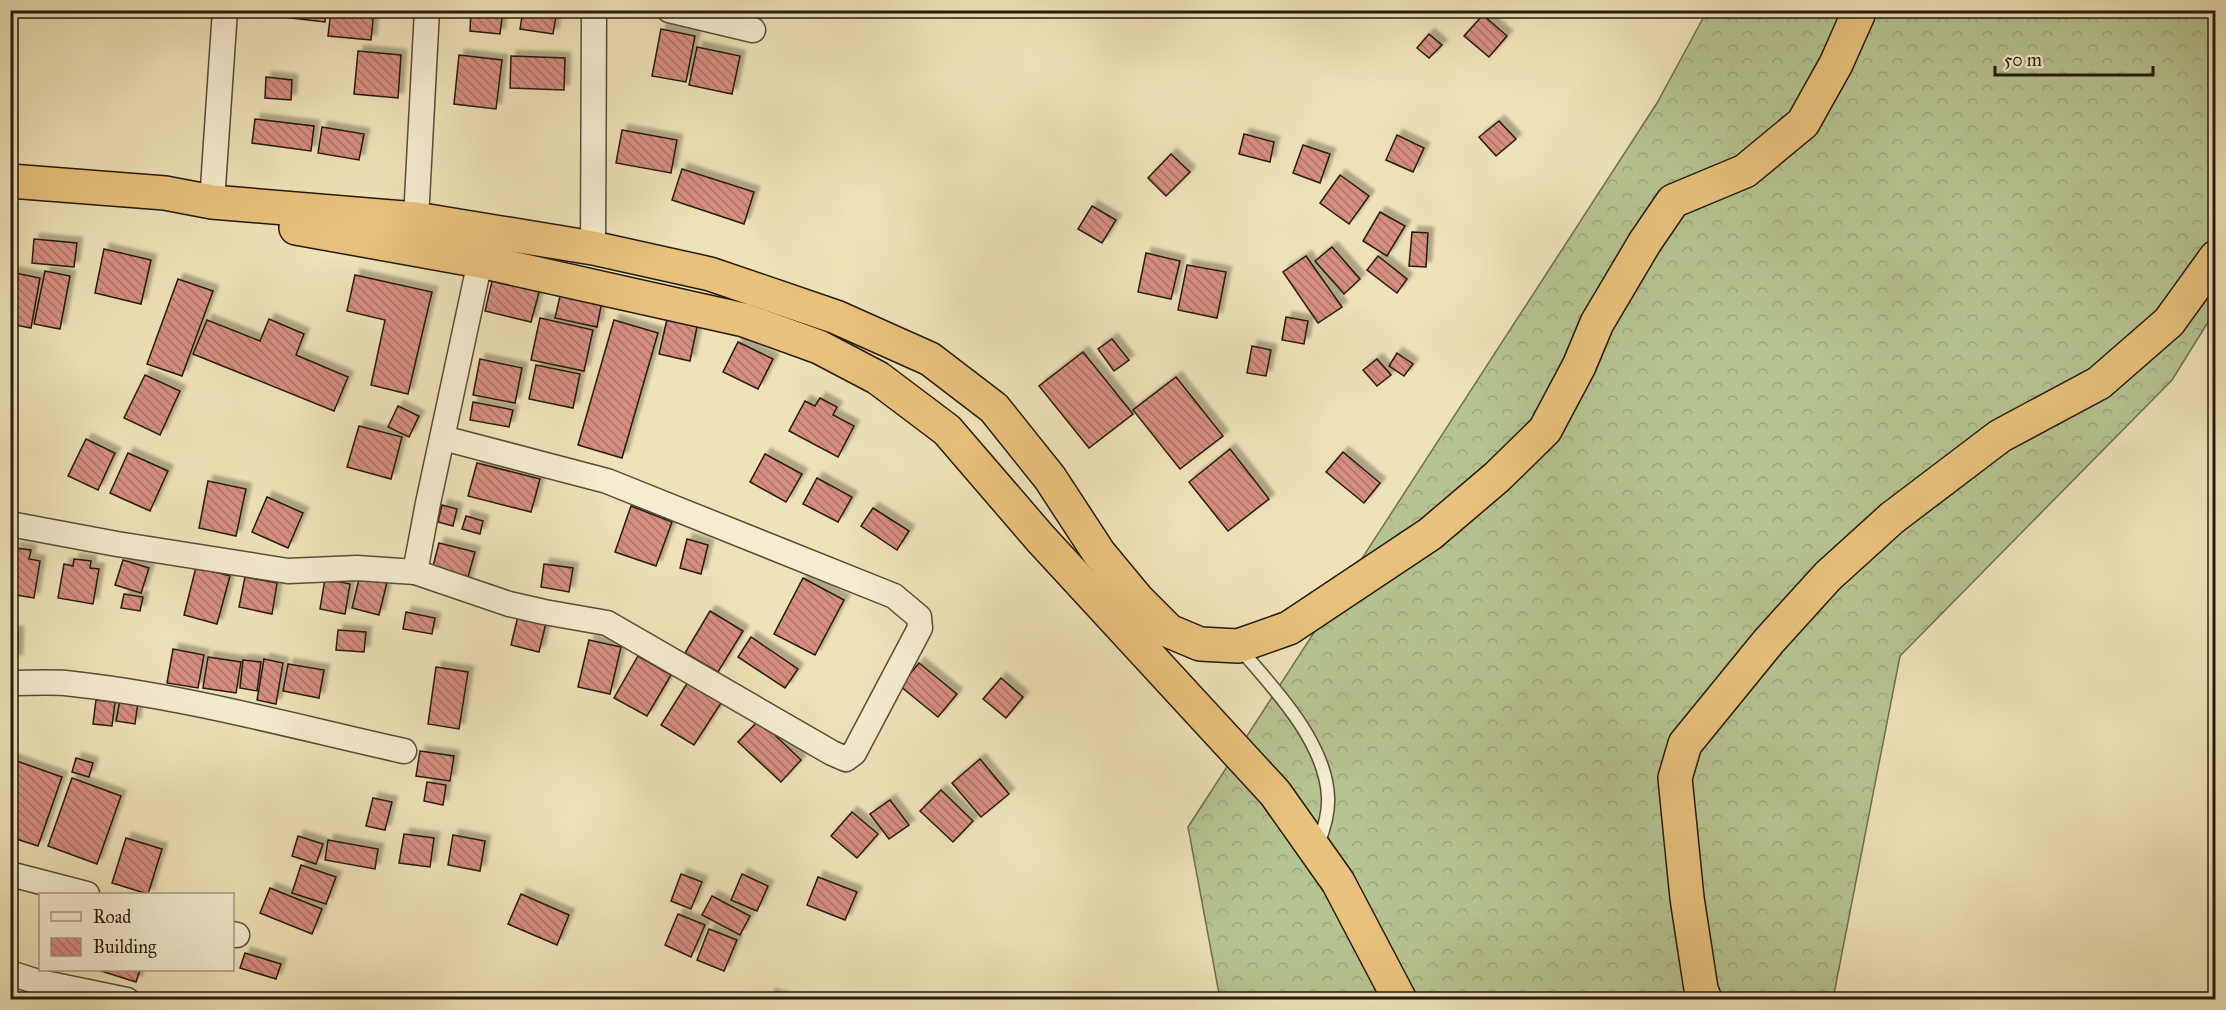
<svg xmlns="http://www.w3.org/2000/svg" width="2226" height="1010" viewBox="0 0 2226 1010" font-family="'IM FELL Great Primer',serif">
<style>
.forest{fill:url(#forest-crowns);stroke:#6e6f4f;stroke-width:1.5}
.building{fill:url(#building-back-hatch);stroke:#251a0d;stroke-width:1.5;filter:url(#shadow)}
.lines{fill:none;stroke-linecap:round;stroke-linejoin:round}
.lane-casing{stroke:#584c38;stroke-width:15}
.street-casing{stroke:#584c38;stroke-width:27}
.highway-casing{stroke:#251a0d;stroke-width:36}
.lane{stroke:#f5ecd1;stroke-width:12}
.street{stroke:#f5ecd1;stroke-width:24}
.highway{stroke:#e8c17c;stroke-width:33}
</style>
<defs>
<pattern id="forest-crowns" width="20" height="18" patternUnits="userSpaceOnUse" patternTransform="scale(1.5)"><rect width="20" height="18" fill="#b6c491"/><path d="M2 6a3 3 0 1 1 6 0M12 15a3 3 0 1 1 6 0" fill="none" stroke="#9ca87c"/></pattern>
<pattern id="building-back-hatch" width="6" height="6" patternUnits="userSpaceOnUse" patternTransform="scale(1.5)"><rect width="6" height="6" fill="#d68e81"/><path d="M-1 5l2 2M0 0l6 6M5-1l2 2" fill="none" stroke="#ad7368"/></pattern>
<filter id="shadow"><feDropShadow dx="5.5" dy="-5.5" stdDeviation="1.5" flood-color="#0004"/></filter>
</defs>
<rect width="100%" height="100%" fill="#efe2b8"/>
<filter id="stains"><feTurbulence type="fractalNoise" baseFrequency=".00333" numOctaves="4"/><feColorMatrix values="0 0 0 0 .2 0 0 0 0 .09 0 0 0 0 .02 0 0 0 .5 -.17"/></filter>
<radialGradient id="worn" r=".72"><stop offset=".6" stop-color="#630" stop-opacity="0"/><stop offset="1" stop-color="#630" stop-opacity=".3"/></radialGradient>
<!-- forest -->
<path class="forest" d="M1707 11H2215V311L2172 380 1900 656 1833 999H1220L1188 827 1657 103Z"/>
<!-- building -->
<g class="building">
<path d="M257 10H326L325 22 257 14Z"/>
<path d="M331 10H374L371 40 328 36Z"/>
<path d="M471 10H503L500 34 470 31Z"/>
<path d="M523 10H557L553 34 520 29Z"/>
<path d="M1483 15 1507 36 1489 57 1464 36Z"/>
<path d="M661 29 695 36 686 82 652 76Z"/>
<path d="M1429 34 1442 45 1429 58 1417 48Z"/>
<path d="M697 47 740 56 732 94 689 85Z"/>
<path d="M358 51 401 55 398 98 354 94Z"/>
<path d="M459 55 502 60 496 109 454 104Z"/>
<path d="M511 56 565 58 564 90 510 88Z"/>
<path d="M266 77 292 80 291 100 265 98Z"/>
<path d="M255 119 314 126 311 151 252 143Z"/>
<path d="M1499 121 1516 139 1496 156 1479 137Z"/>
<path d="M322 127 364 134 359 160 318 153Z"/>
<path d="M622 130 677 140 671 173 616 163Z"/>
<path d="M1244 134 1274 142 1270 162 1239 154Z"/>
<path d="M1397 135 1424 148 1413 172 1386 160Z"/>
<path d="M1303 145 1330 154 1320 183 1293 173Z"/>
<path d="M1171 154 1190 172 1166 196 1148 178Z"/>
<path d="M682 169 754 192 744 224 672 200Z"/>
<path d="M1340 175 1369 196 1349 224 1320 203Z"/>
<path d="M1092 206 1116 220 1102 243 1078 229Z"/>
<path d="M1380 212 1405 226 1387 256 1363 241Z"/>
<path d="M1412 232 1428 233 1426 267 1409 266Z"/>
<path d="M34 239 77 243 74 267 32 263Z"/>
<path d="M1332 247 1360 279 1344 294 1315 261Z"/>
<path d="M104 249 151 260 141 304 95 293Z"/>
<path d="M1146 253 1180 261 1171 299 1138 292Z"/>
<path d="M1306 256 1342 307 1318 323 1283 272Z"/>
<path d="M1378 256 1407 279 1397 293 1367 270Z"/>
<path d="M1187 265 1226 272 1217 318 1178 310Z"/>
<path d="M45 271 70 276 60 329 34 324Z"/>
<path d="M10 272 40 278 31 328 10 324Z"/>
<path d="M355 275 432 292 408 394 371 385 385 320 347 311Z"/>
<path d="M493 277 540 289 531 322 485 311Z"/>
<path d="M178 279 213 291 182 376 147 364Z"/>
<path d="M561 292 602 301 597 327 555 318Z"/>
<path d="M668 315 698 322 690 361 659 354Z"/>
<path d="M1286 317 1308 321 1304 344 1282 340Z"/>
<path d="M540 318 593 330 584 371 531 360Z"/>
<path d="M269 319 304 334 296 355 348 377 334 411 193 354 207 320 260 341Z"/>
<path d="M614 320 658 333 622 458 578 445Z"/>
<path d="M1112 339 1129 360 1114 371 1098 349Z"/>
<path d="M738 342 773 359 758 389 723 372Z"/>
<path d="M1252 346 1271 350 1266 376 1247 373Z"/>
<path d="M1083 352 1133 414 1089 448 1039 386Z"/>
<path d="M1397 353 1413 364 1404 376 1389 366Z"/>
<path d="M480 359 522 368 515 403 473 395Z"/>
<path d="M1377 359 1391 375 1377 386 1363 370Z"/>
<path d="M536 365 580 374 573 408 529 399Z"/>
<path d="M145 375 180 391 160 435 124 418Z"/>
<path d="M1176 377 1223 436 1180 469 1133 410Z"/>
<path d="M820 398 837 407 833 415 854 426 838 457 789 431 805 401 815 406Z"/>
<path d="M473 402 513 410 509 427 470 420Z"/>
<path d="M398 406 419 416 409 437 388 427Z"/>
<path d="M359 426 402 437 391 479 347 467Z"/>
<path d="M86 439 115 453 98 490 68 476Z"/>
<path d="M1230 449 1269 499 1228 531 1189 482Z"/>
<path d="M1343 452 1380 483 1364 503 1326 472Z"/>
<path d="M128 453 168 471 150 511 110 493Z"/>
<path d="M765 454 802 474 786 502 750 482Z"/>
<path d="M477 463 540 479 531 512 468 496Z"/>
<path d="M817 478 852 497 838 522 803 504Z"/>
<path d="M208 481 246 489 236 536 199 528Z"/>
<path d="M267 497 303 513 288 548 252 532Z"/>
<path d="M442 505 457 509 453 526 438 522Z"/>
<path d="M631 506 672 522 656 566 615 552Z"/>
<path d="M873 508 909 531 897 550 861 526Z"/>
<path d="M466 516 483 521 480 534 462 529Z"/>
<path d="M687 539 708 545 701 574 680 568Z"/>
<path d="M439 543 475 552 466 584 431 574Z"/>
<path d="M15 548 31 550 29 559 40 561 34 598 10 594V561L13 562Z"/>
<path d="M74 559 91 561 90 568 99 569 93 604 58 598 64 564 73 566Z"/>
<path d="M123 560 149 568 141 593 115 585Z"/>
<path d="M544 564 573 568 569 592 541 587Z"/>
<path d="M196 567 230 576 217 624 184 615Z"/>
<path d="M361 571 388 578 379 615 352 608Z"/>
<path d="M245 577 277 583 272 614 239 607Z"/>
<path d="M803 578 844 600 815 655 774 634Z"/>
<path d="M325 579 350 584 345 614 320 609Z"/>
<path d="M124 594 143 597 140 611 121 608Z"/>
<path d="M710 611 743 631 718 672 685 653Z"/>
<path d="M406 612 435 618 432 634 403 629Z"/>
<path d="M518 616 546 623 539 652 511 645Z"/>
<path d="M338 630 366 632 364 652 336 650Z"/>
<path d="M10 632H18L17 660H10Z"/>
<path d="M751 637 798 669 785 688 738 657Z"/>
<path d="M589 640 621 647 610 694 578 687Z"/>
<path d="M173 649 204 655 198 688 167 683Z"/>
<path d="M638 656 671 675 647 716 614 698Z"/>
<path d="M208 657 241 662 236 693 203 688Z"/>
<path d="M264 659 283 663 276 704 257 700Z"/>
<path d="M243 660 261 662 257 691 240 688Z"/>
<path d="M919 663 957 694 938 717 900 686Z"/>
<path d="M288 664 324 670 319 698 283 691Z"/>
<path d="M436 667 468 672 459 729 428 724Z"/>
<path d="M1001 678 1023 697 1006 718 983 699Z"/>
<path d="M688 682 721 703 694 745 661 725Z"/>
<path d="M96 700 115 702 112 726 93 724Z"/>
<path d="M120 700 138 702 135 724 116 721Z"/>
<path d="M759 720 801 760 781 782 738 742Z"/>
<path d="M420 751 454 756 450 781 416 776Z"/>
<path d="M76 758 93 763 89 777 72 772Z"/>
<path d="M11 759 62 777 38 846 10 837Z"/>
<path d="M980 759 1009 794 981 817 952 783Z"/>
<path d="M72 778 121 796 97 864 48 846Z"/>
<path d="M427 782 446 785 443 805 424 801Z"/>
<path d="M941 790 973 821 953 842 920 811Z"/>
<path d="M373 798 392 802 385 830 366 826Z"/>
<path d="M890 800 909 825 889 839 870 814Z"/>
<path d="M852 812 878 834 857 858 831 836Z"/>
<path d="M404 834 434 838 430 867 399 863Z"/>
<path d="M453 835 485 841 480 871 448 865Z"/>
<path d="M298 836 323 844 316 864 292 856Z"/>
<path d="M126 838 162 849 148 894 112 883Z"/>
<path d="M328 840 378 849 375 869 325 860Z"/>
<path d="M301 865 336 877 326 904 292 893Z"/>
<path d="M681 874 702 882 691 909 671 901Z"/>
<path d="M742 874 768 886 757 911 731 900Z"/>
<path d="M818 877 857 892 845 920 807 905Z"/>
<path d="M270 888 322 909 312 934 260 913Z"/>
<path d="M521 894 569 915 557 945 508 924Z"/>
<path d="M712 896 750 916 740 935 702 915Z"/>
<path d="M678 914 705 925 691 957 665 945Z"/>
<path d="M709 929 737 940 724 971 697 960Z"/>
<path d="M245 953 281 964 276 979 240 968Z"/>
<path d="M98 970H140L136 982Z"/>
<path d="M770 994 790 1000H768Z"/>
</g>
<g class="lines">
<defs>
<path id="lane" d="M1240 649C1274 688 1326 743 1328 797 1329 814 1323 830 1318 846"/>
<g id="street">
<path d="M669 10 753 30"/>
<path d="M212 202 225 10"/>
<path d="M416 219 427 10"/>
<path d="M593 248 594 10"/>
<path d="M10 524 117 544 288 571 357 568 415 572 428 503 480 261"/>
<path d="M415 572 509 604 544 612 607 623 832 753 846 759 854 753 920 628 919 617 894 596 607 481 443 438"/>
<path d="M10 683C28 683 47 682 65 683 180 695 292 726 404 751"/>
<path d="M10 874 87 894"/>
<path d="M232 934 237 935"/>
<path d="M10 973 35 981 127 1000"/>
</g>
<g id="highway">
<path d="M10 181 165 193 212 202 416 219 593 248 710 274 836 317 930 359 994 408 1050 478 1099 553 1138 600 1169 631 1200 644 1238 646 1289 628 1430 534 1497 477 1545 430 1579 366 1597 323 1645 242 1673 201 1745 171 1803 123 1836 64 1860 10"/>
<path d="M296 228 480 261 744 320 819 347 878 378 947 430 1040 538 1275 793 1338 882 1400 1000"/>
<path d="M1705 1000 1701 989 1687 898 1675 778 1685 744 1769 641 1828 576 1892 518 2000 436 2099 383 2169 322 2216 257"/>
</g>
</defs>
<!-- lane casing -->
<use href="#lane" class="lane-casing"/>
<!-- street casing -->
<use href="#street" class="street-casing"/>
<!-- highway casing -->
<use href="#highway" class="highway-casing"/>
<!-- lane -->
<use href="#lane" class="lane"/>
<!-- street -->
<use href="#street" class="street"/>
<!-- highway -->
<use href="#highway" class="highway"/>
</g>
<!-- margin -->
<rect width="2226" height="1010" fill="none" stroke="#efe2b8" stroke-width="36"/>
<rect x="12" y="12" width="2202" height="986" fill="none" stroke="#251a0d" stroke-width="3"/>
<rect x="18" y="18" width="2190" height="974" fill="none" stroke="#251a0d" stroke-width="1.5"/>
<!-- legend -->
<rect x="39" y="893" width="195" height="78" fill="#f5ecd1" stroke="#a29883" stroke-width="1.5"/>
<rect x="51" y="912" width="30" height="9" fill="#f5ecd1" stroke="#a29883" stroke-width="1.5"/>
<text x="93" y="923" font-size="18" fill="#251a0d">Road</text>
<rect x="51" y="938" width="30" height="18" fill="url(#building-back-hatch)" stroke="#a29883" stroke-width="1.5"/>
<text x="93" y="953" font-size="18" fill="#251a0d">Building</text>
<!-- scale -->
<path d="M1995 66v9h158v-9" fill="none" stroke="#251a0d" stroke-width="3"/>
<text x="2004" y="66" font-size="18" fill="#251a0d" stroke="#f5ecd1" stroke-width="4.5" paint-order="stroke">50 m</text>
<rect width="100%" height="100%" filter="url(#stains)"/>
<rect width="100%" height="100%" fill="url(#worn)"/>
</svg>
